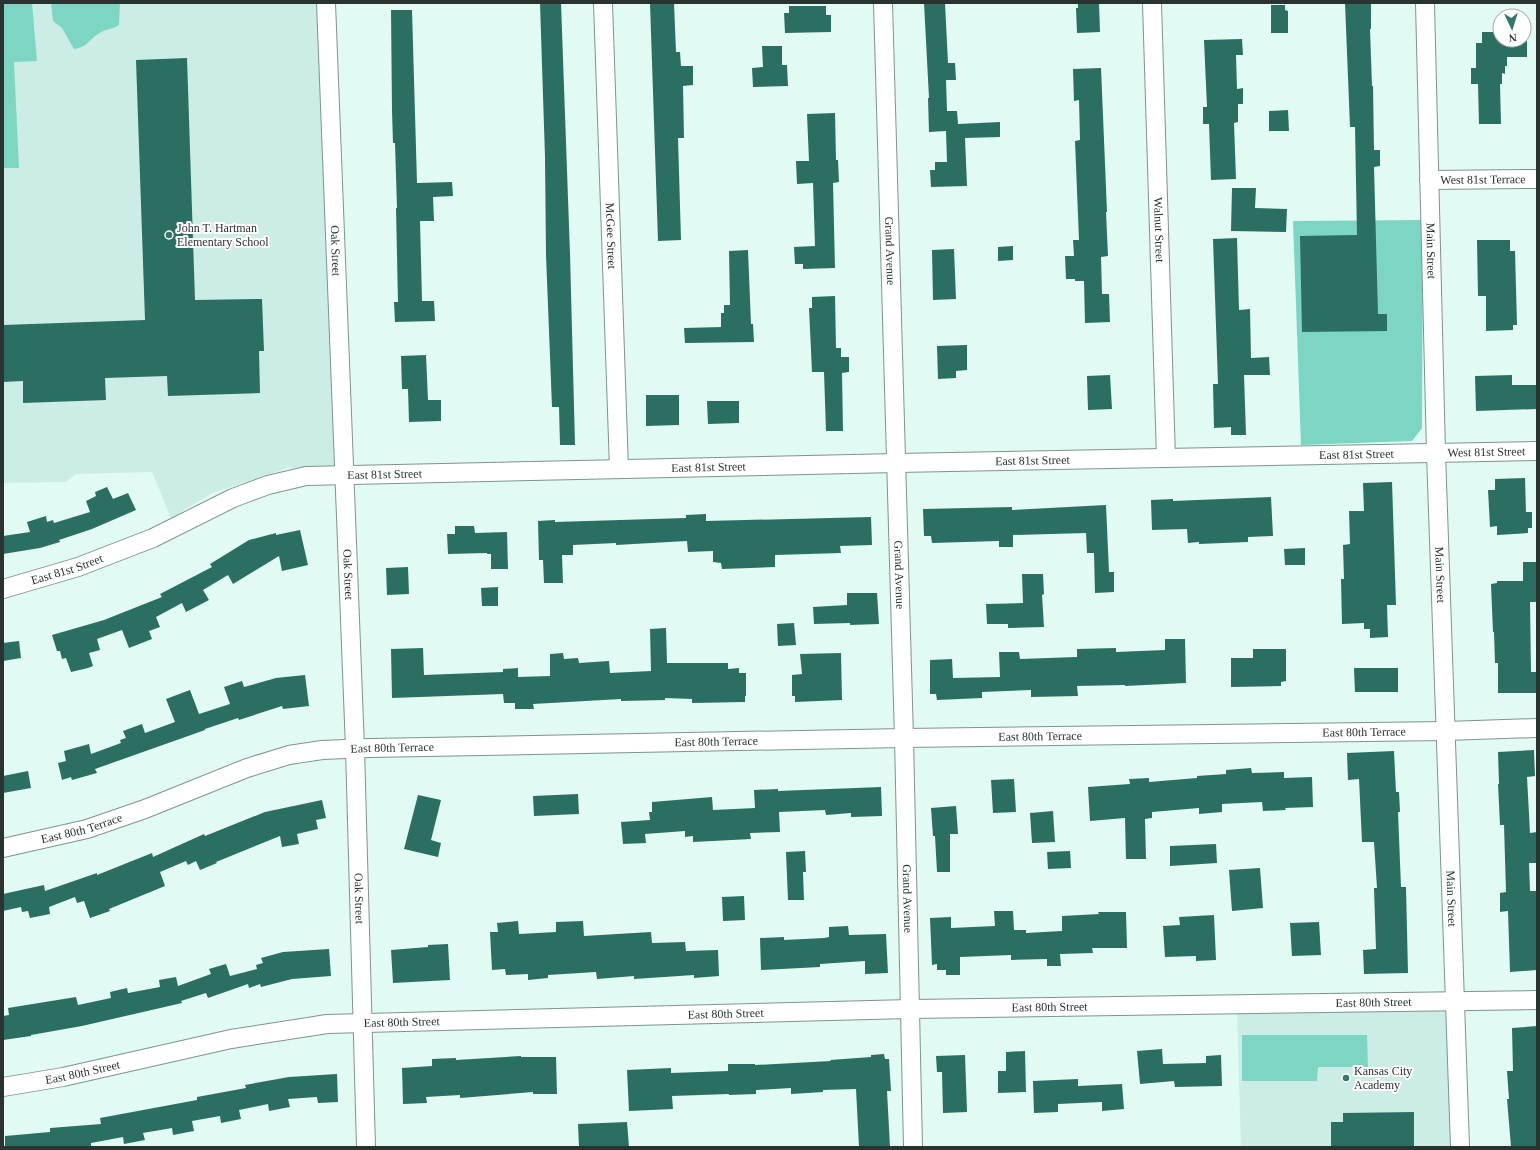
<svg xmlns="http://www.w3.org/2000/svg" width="1540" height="1150" viewBox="0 0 1540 1150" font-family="Georgia,serif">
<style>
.built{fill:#ccede5}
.green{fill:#7dd6c3}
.building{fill:#2b6f62}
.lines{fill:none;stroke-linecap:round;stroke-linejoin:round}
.minor-casing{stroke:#7d948f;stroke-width:20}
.minor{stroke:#fff;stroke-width:18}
.poi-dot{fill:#35786b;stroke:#fff;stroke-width:1.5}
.labels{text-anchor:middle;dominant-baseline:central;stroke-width:4;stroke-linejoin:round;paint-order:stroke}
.street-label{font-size:12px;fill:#293330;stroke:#fff}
.poi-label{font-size:12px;fill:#293330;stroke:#fff;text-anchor:start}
</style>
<rect width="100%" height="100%" fill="#e1faf4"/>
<!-- built -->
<g class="built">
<path d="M3 3H326L344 467 288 468 212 493 171 518 152 472 76 474 66 482 3 483Z"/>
<path d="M1449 1007 1455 1147H1241L1237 1009Z"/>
</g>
<!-- green -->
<g class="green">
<path d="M3 3H32L37 61 14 62 19 168H3Z"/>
<path d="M51 3H120L119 25C112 30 104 29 98 34 89 40 86 48 74 49L62 28 53 21Z"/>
<path d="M1423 220 1422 428 1412 441 1301 445 1293 221Z"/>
<path d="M1242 1035H1367L1368 1067H1318L1317 1081H1242Z"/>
</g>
<!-- building -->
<g class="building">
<path d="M540 3H561L570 254 575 445H560L559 407H552L546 255 545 157Z"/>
<path d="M650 3H674L676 52H680L681 66H693V85L683 86 684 138H678L681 240 658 241Z"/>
<path d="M924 3H945L948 63H955L956 80H946L947 111H957L958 124 1000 122V137L965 138 967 186 931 187 930 170H935V162H947L946 131 929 132 928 98H929Z"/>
<path d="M1078 3H1099L1100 32 1077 33 1076 8H1078Z"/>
<path d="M1345 3H1371V29H1370L1372 86H1373L1374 150H1380V166L1374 167 1378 314H1387V331L1302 332 1300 236 1357 235 1355 127H1350Z"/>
<path d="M1271 5H1285V10L1288 11V33H1271Z"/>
<path d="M789 6H826V15H831V32L785 33 784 13H789Z"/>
<path d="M391 10H412L417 183 452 182 453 196 433 197 434 221H420L422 301H434L435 321 395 322 394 302H398L396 208H397L395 143H393L392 111Z"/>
<path d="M1482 32H1500V40H1524V32H1527V57H1507V66H1505V74L1502 73V84H1500L1501 124H1479L1478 84H1471V68H1476V43H1482Z"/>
<path d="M1242 39 1243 55H1236L1237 89 1243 88V104H1238V122L1234 123 1236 179 1211 180 1209 124H1203V107H1207L1204 40Z"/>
<path d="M762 46H782V65H787L788 86 753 87 752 68 763 67Z"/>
<path d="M187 58 195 300 262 299 264 351H259L260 393 168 396 167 376 105 378 106 400 23 403V381L3 382V325L145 320 136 60Z"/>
<path d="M1101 68 1107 212H1106L1108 256 1101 257 1102 294H1109L1110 322 1085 323 1084 281H1075V279H1066L1065 256H1074L1073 240H1079L1075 141 1080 140 1079 100 1074 101 1073 69Z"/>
<path d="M1288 110 1289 131H1269V111Z"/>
<path d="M835 113 836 160H838L839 182 833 183 835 268 803 269V264H795L794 247 815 246 813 183 797 184 796 161H809L807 114Z"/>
<path d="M1232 188H1256L1255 208 1287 209 1286 232 1231 231Z"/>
<path d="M1237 238 1239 310 1250 309 1251 358 1269 357 1270 375H1244L1246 435H1231V427L1214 428 1213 384H1218L1213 239Z"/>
<path d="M1477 240H1510V251H1515L1517 325H1513V330L1486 331V296H1478Z"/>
<path d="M1013 246V260L998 261V247Z"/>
<path d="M954 249 956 299 933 300 932 250Z"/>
<path d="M748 250 751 324H753L754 342 685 343 684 328 721 327V313H724V305H730L729 251Z"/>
<path d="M835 296 836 348H841V357H849V372L842 373 843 431H826L824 372H812L809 308H812V297Z"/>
<path d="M967 345V370L956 371V378L938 379 937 346Z"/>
<path d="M426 355 428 400H441V421L409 422 408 389H402L401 356Z"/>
<path d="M1110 375 1112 409 1088 410 1087 376Z"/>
<path d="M1512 375V385H1537V409L1476 411 1475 376Z"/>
<path d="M646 395H679V425L646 426Z"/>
<path d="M707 401H739V423L708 424Z"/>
<path d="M1525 478 1526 512H1532V528H1528V533L1497 535V526L1490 527 1488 490H1495V479Z"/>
<path d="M1392 482 1396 605H1387L1388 637 1370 638V629H1364V623L1342 624 1341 579H1344L1343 545 1350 544 1349 511H1364L1363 483Z"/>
<path d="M107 487 113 499 128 493 136 510 92 529 59 540 60 542 40 548 3 554V536L30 532 27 522 46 516 47 522 53 520 54 523 90 512 86 501 96 496 95 492Z"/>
<path d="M1271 497 1273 536 1248 537V542L1199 544V542L1188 543 1187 529 1152 530 1151 500 1173 499V501Z"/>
<path d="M1106 505 1109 572H1114V592L1095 593 1094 553H1087L1086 533 1013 535V547H999V541L932 543 931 536H924L923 509 1012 507V510Z"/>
<path d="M706 514V521L871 517 872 545 840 546 841 553 775 555V567L722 569 721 563 713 562V551L688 552 687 541 616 545V543L573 545V555H562L563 583H544L543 560H539L538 521 555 520V522L686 518V515Z"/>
<path d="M455 526H474L475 533 507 532 508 569H491V554H487V553L448 554 447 534H455Z"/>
<path d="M300 530 308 565 282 571 279 556 233 584 228 575 203 590 209 600 186 612 182 603 156 617 160 627 149 631 152 639 129 648 122 630 97 639 100 650 89 653 93 666 88 668 71 672 66 658 62 659 60 651H57L52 635 104 620 162 597 160 594 212 567 210 564 249 540 276 533V535Z"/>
<path d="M1305 548V565H1285L1284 549Z"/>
<path d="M1523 562H1537L1536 602H1530L1531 672H1536L1537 693H1498V663H1495L1494 632H1493L1491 584 1497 583V581H1523Z"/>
<path d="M408 567 409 594 387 595 386 568Z"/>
<path d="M1022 574H1043L1044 594 1042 595 1044 627 1008 628V624H987L986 604 1023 603Z"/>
<path d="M498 587V606H482L481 588Z"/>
<path d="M847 593H877L879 624 850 625V623L814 624 813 607 847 605Z"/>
<path d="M794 623 796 645 778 646 777 624Z"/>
<path d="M666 628 667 663H728V669L739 668V673H746V696H745V702L692 703V699L665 698V700L621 701V699L533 704 534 709H515V703H504L503 694 392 698 391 649 423 648 424 675 503 672V669L518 668V677L550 676V654L563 653 564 659 578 658 579 663 609 661 610 673 651 671 650 629Z"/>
<path d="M1165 639H1185L1186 683 1125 686V685L1077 686 1078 696 1031 697V690L982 692V698L937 700 936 694H930V660L952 659 953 678 1000 677 999 652H1019L1020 659 1077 657V649L1116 648V652L1165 650Z"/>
<path d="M19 641 21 658 3 661V643Z"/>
<path d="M1253 649H1286V681L1281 682V686L1231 687V658H1253Z"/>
<path d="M841 653 842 700 795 702V696H792V675L802 674 800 654Z"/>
<path d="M1354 668H1398V692H1355Z"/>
<path d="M305 675 309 706 283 709 282 706 239 720 238 718 205 729V730L95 769 97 773 72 780 71 777 62 780 58 763 66 761 64 751 89 744 91 754 121 743 120 740 126 738 123 731 142 724 145 733 175 722 166 699 190 690 199 714 230 704 224 687 242 681 244 687 276 678Z"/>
<path d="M1534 750 1535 776 1527 777 1530 833 1537 832V863H1529L1530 891H1537V970L1510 972 1508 911 1500 912V893L1506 892 1504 825H1500L1498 784H1499L1498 752Z"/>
<path d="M1394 751 1396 792H1399L1400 812H1398L1401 887H1406L1408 973 1364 974 1363 950 1376 949 1374 888H1377L1374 842H1362L1359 779 1348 780 1347 753Z"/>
<path d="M1251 768 1252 773 1284 772V778L1312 777 1313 807 1285 808 1286 810 1263 811 1262 802 1222 804V812L1199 814V808L1152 812V818L1145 819 1146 859H1126L1125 818 1090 821 1088 787 1130 784 1129 779 1149 778V782L1197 778V776L1226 774V770Z"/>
<path d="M28 771 31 788 3 793V776Z"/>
<path d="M1014 779 1016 812 993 813 991 780Z"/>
<path d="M881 787 882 816 851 817V813L826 815 825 810 779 812 780 832 750 833 751 839 693 842V836L685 837V831L645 834 646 843 623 844 621 822 650 820 649 812H652V802L712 797 713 810 755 808 754 790 778 789V791Z"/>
<path d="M578 794 579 814 534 816 533 796Z"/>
<path d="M418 795 441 800 431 840 441 843 438 857 404 849Z"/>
<path d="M322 800 326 818 316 820 318 829 297 834 299 844 282 847 280 836 216 862 217 863 200 870 196 861 188 865 186 861 160 872 165 886 109 909 110 911 90 918 84 901 77 903 75 897 49 907 50 914 30 918 28 911 22 912 21 907 3 911V894L44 885 45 891 97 873V875L152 853 153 857 204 834 205 836 265 812Z"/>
<path d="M956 806 958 834H950V872H937L935 836H933L931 808Z"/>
<path d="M1053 811 1055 842 1032 843 1030 813Z"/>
<path d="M1216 844 1217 863 1170 866V846Z"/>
<path d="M805 851 806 872H803L804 900H788L786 852Z"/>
<path d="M1070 851 1071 868 1048 869 1047 852Z"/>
<path d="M1260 868 1263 908 1232 911 1229 870Z"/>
<path d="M744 896 745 920 723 921 722 897Z"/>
<path d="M994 911H1013L1014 930H1026V933L1062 931V916L1099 914 1098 912H1126L1127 948H1092L1093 953 1060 954 1061 966H1047V959L1011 960V955L960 957V975H946V970H937V964L932 965 930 918 951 917V928L995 926Z"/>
<path d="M1214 915 1216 960 1196 961V956L1165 957 1163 926 1180 925 1179 917Z"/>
<path d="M518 921 519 934 556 932V922L583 921 584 936 651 932 652 943 685 942 686 951 718 950 719 976 694 978V975L634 979V976L597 979 596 972 548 975V978L528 980V974L506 975 505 969 492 970 490 932H498L497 923Z"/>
<path d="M1319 922 1321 955 1292 956 1290 923Z"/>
<path d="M848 926 849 935 886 934 888 973 865 974V961L820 964V967L761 970 760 938 784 937V940L824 938 829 937V927Z"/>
<path d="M448 944 450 980 393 983 391 950 428 947V945Z"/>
<path d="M329 949 331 976 292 979 261 987 260 984 249 988 248 984 208 998 206 993 181 1001 182 1003 82 1026 31 1035V1036L3 1040V1016L9 1015 8 1008 76 997 78 1005 111 998 110 992 127 988 128 993 160 987 159 980 176 977 178 986 211 974 209 969 226 964 230 976 257 969 256 965 263 963 261 958 283 952Z"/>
<path d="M1537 1026V1147H1511L1507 1099H1509L1507 1071H1513L1512 1028Z"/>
<path d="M1162 1049 1163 1064 1206 1063V1056L1221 1055 1222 1086 1175 1087 1174 1081 1140 1084 1137 1051Z"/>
<path d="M1025 1051 1026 1092 998 1093V1071H1006V1052Z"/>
<path d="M884 1054 885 1059H889L891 1091H887L890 1147H859L856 1089 823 1090V1092L791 1094V1088L756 1090V1094L729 1095V1094L672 1096 673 1109 629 1111 627 1070 671 1068V1073L728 1071V1064H755V1065L831 1061 830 1060 871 1057V1055Z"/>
<path d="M965 1055 967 1112 943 1113 942 1072H937L936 1056Z"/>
<path d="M521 1056V1057H556L557 1094H533V1092L460 1098V1095L426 1097 427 1103 403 1104 402 1068 432 1066V1059L456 1058V1060Z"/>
<path d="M337 1074 338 1102 318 1103 317 1097 288 1099 290 1107 269 1111 268 1104 239 1110 241 1119 221 1123 220 1116 192 1121 194 1131 173 1135 172 1128 143 1133 145 1140 124 1144 123 1137 91 1143V1147H5V1136L50 1132V1128L101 1124 100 1118 197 1100V1097L246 1088 245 1085 289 1077Z"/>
<path d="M1078 1079V1086L1122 1084 1124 1109 1102 1111V1102L1058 1104V1112L1034 1113 1033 1081Z"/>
<path d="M1414 1112V1147H1331V1122H1343V1113Z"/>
<path d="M627 1122 629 1147H579L578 1124Z"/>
</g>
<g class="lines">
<defs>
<g id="minor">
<path id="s1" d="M326 3 355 748 366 1147"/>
<path id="s2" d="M603 3 619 469"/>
<path id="s3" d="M883 3 904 738 913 1147"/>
<path id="s4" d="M1152 3 1166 458"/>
<path id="s5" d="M1425 3 1436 453 1460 1147"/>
<path id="s6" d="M1429 180 1537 179"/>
<path id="s7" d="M3 589 78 567 153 538 233 498 268 485 306 476 897 463 1537 451"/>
<path id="s8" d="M3 848 87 829 145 809 247 768 289 755 322 750 370 748 904 738 1446 731 1537 728"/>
<path id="s9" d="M3 1087 63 1077 231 1039 327 1024 910 1009 1537 1000"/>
</g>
</defs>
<!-- minor casing -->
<use href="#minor" class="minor-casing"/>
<!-- minor -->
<use href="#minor" class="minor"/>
</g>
<!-- markers -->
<g class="poi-dot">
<circle cx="169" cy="235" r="4"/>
<circle cx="1346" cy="1078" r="4"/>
</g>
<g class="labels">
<!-- street labels -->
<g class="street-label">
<text stroke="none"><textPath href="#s6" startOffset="54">West 81st Terrace</textPath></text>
<text stroke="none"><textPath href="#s4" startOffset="227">Walnut Street</textPath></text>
<text stroke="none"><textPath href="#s2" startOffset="233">McGee Street</textPath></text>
<text stroke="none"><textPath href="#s1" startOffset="248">Oak Street</textPath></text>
<text stroke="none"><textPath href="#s3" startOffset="248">Grand Avenue</textPath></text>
<text stroke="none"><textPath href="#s5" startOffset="248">Main Street</textPath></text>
<text stroke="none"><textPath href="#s7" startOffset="1505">West 81st Street</textPath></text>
<text stroke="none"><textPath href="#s7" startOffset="1375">East 81st Street</textPath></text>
<text stroke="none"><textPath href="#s7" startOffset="1051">East 81st Street</textPath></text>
<text stroke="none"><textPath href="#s7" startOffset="727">East 81st Street</textPath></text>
<text stroke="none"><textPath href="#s7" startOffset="403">East 81st Street</textPath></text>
<text stroke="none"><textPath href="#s7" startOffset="67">East 81st Street</textPath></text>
<text stroke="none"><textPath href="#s1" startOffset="572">Oak Street</textPath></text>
<text stroke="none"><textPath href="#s3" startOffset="572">Grand Avenue</textPath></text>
<text stroke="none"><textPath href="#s5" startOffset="572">Main Street</textPath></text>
<text stroke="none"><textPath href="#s8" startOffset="1377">East 80th Terrace</textPath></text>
<text stroke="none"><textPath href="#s8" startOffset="1053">East 80th Terrace</textPath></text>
<text stroke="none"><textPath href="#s8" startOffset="729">East 80th Terrace</textPath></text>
<text stroke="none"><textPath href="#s8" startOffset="405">East 80th Terrace</textPath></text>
<text stroke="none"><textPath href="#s8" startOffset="81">East 80th Terrace</textPath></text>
<text stroke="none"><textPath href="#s1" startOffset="896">Oak Street</textPath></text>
<text stroke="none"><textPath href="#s3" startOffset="896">Grand Avenue</textPath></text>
<text stroke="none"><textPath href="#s5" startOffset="896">Main Street</textPath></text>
<text stroke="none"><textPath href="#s9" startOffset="1377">East 80th Street</textPath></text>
<text stroke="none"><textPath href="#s9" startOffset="1053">East 80th Street</textPath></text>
<text stroke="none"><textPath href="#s9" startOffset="729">East 80th Street</textPath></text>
<text stroke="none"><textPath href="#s9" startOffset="405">East 80th Street</textPath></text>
<text stroke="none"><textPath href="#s9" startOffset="81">East 80th Street</textPath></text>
</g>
<!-- poi labels -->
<g class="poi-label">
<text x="177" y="228">John T. Hartman<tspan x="177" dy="14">Elementary School</tspan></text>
<text x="1354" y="1071">Kansas City<tspan x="1354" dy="14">Academy</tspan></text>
</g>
</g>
<!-- border -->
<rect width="1540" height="1150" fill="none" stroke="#293330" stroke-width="8"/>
<!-- north arrow -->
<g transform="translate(1512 28) rotate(176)"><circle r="19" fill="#ffffff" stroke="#a9adac"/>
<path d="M0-3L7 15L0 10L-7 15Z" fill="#35786b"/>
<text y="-6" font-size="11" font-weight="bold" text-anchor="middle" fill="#293330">N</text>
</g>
</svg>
